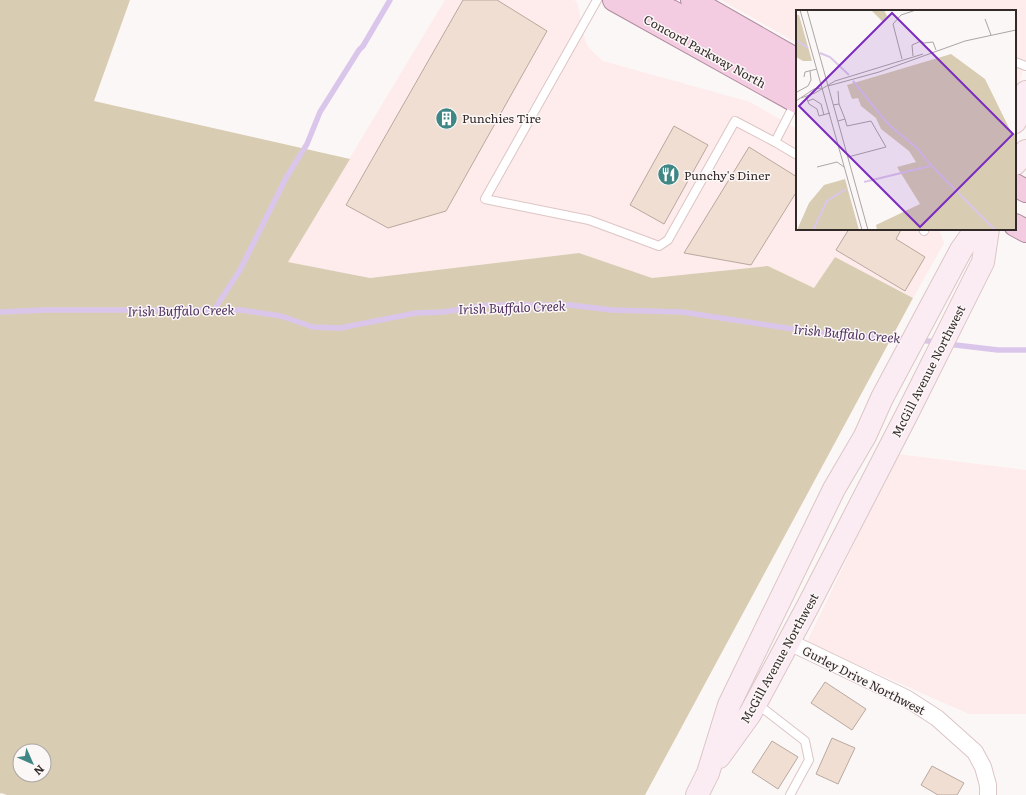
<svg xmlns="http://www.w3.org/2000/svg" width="1026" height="795" viewBox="0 0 1026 795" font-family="Literata,serif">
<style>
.built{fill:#feebeb}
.green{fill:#d8cdb2;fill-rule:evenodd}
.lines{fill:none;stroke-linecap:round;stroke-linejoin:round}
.stream{stroke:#dbc6eb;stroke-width:5.5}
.building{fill:#f0ded2;stroke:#b9a89e}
.service-casing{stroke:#dcc5c5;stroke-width:10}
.minor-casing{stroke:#dcc5c5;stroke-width:18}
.secondary-casing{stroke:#dcc5c5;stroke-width:24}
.trunk-casing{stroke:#ae8b9c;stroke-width:24}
.service{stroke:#fff;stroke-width:8}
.minor{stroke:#fff;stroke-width:16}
.secondary{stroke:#fbecf4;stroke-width:22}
.trunk{stroke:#f4cce2;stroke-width:22}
.labels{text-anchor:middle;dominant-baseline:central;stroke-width:3;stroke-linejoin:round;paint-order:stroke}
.street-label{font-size:12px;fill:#322a29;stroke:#fcf7f7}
.poi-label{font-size:12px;fill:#322a29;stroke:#fcf7f7;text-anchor:start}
.water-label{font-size:13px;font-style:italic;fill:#4d305f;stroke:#fcf7f7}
.inset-river{fill:none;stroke:#dbc6eb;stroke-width:2}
.inset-road{fill:none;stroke:#aba5a5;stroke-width:1}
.view{fill:#7b2cbf;fill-opacity:0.15;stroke:#7b2cbf;stroke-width:2}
.inset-edge{fill:none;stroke:#322a29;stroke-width:2}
</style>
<rect width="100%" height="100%" fill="#fcf7f7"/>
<!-- built -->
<g class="built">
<path d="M445 0H574L577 2 585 40 589 48 603 61 750 102 797 129V229H939L944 243 913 298 835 257 814 288 768 266 652 278 579 253 370 278 287 262Z"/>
<path d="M721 0H1026V58L1018 88 1015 92V11H797V43Z"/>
<path d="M897 454 1026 470V714H969L807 642Z"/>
</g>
<!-- green -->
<path class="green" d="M0 0H130L94 101 350 159 288 262 370 278 579 253 652 278 768 266 814 288 835 257 913 298 645 795H7L1 793 0 794ZM20 751H44V775H20Z"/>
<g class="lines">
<!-- stream -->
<g class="stream">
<path d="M214 310 240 270 286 178 307 144 320 112 359 50 363 46 390 0"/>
<path d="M0 312 45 310H241L281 316 313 327 340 328 416 313 443 312 488 305H570L612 310 682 312 833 335 909 339"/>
<path d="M918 340 937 342"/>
<path d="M947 344 998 350H1026"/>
</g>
</g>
<!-- building -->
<g class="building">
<path d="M463 0H497L547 31 446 211 388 228 346 205Z"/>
<path d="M674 126 708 145 664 224 630 205Z"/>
<path d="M749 147 797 177V191L751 265 684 253Z"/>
<path d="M849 229 901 230 896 239 925 257 905 291 836 250Z"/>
<path d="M825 682 866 709 852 730 811 703Z"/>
<path d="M832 738 855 748 838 784 816 774Z"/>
<path d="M772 741 798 757 778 789 752 772Z"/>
<path d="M932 766 964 783 957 795H938L921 785Z"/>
</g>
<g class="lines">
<defs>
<g id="service">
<path d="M597 0 485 199 589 220 659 246 668 240 735 121 775 142 795 103"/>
<path d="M1015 62 1026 66"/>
<path d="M775 142 797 155"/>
<path d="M923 229 924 231"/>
<path d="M756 703 805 741 809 760 790 795"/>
</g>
<path id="minor" d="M789 642 906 698 937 718 975 752 983 767 988 785V795"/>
<g id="secondary">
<path d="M1015 122 1026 92"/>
<path d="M1015 164 1026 151"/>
<path d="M719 757 750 714 808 606 907 414 983 262 988 229"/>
<path d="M697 795 708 773 729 705 834 489 865 436 882 398 961 250 976 229"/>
</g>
<g id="trunk">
<path d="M614 0 797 102"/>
<path d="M643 0 671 11 797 80"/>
<path d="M692 0 797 60"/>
<path d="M1015 185 1026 191"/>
<path d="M1015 225 1026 231"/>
</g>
</defs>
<!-- service casing -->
<use href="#service" class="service-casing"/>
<!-- minor casing -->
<use href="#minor" class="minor-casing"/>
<!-- secondary casing -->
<use href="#secondary" class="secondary-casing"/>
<!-- trunk casing -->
<use href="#trunk" class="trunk-casing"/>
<!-- service -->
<use href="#service" class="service"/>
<!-- minor -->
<use href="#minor" class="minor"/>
<!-- secondary -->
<use href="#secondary" class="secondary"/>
<!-- trunk -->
<use href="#trunk" class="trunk"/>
</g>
<!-- icons -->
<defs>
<symbol id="building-disc" viewBox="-11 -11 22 22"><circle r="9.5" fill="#3f8785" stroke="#fcf7f7"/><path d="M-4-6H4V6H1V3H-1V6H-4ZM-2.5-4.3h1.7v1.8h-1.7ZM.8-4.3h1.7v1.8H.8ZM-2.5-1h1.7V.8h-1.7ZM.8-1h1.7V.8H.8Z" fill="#fff"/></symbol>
<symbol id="restaurant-disc" viewBox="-11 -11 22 22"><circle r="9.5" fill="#3f8785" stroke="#fcf7f7"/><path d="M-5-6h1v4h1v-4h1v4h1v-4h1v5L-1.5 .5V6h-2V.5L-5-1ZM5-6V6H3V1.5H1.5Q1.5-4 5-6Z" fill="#fff"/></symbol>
</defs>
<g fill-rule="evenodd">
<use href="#building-disc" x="434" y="106" width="25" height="25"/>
<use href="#restaurant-disc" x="656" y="162" width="25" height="25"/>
</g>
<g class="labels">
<!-- street labels -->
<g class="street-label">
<text transform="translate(705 51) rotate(29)">Concord Parkway North</text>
<text transform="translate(928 371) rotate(-63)">McGill Avenue Northwest</text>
<text transform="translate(779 658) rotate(-61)">McGill Avenue Northwest</text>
<text transform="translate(864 680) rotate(27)">Gurley Drive Northwest</text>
</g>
<!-- poi labels -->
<g class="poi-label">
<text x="462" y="118">Punchies Tire</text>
<text x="684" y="175">Punchy's Diner</text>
</g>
<!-- water labels -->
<g class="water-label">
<text transform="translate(512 307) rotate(-2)">Irish Buffalo Creek</text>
<text transform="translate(181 310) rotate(-1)">Irish Buffalo Creek</text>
<text transform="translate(847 333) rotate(5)">Irish Buffalo Creek</text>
</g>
</g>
<!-- overview -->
<g transform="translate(796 10)">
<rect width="220" height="220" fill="#fcf7f7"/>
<path d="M75 0H88L91 6 87 12ZM0 5H3L16 51H7L0 47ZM155 44 189 69 216 124H220V220H81L80 215 124 194 101 157 120 152 113 141 85 119 80 108 65 96 62 88 56 89 51 75ZM49 169 63 220H1L13 193 28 175Z" fill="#d8cdb2"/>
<path class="inset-river" d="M0 30 12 38M24 43 34 47 53 65M57 71 92 114 122 139 132 152 199 220M68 172 134 156M17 220 31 191 50 179"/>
<path class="inset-road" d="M4 0 66 220M11 0 72 220M189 9 195 25M117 46 116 35 125 31 128 33 137 32 140 40M106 49 97 14 105 5 120 0M8 67 9 62 21 59M32 76 83 62 169 31 220 20M42 81 43 94M1 82 12 76 15 70 14 61M10 87 13 94 21 99 23 106 34 103M5 88 19 83 39 71 127 44M0 91 18 79 26 78M12 91 17 89 25 94 28 105M37 95 43 94 49 109M42 111 49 109 51 116 75 111 90 137 52 147M21 157 41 152 48 157"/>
<path class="view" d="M96 3 217 124 124 217 3 96Z"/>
<rect width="220" height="220" class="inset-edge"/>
</g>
<!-- north arrow -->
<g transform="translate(32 763) rotate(135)"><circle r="19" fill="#fcf7f7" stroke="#aba5a5"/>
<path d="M0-3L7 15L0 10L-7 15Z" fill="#3f8785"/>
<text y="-6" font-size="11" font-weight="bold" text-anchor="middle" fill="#322a29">N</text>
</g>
</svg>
